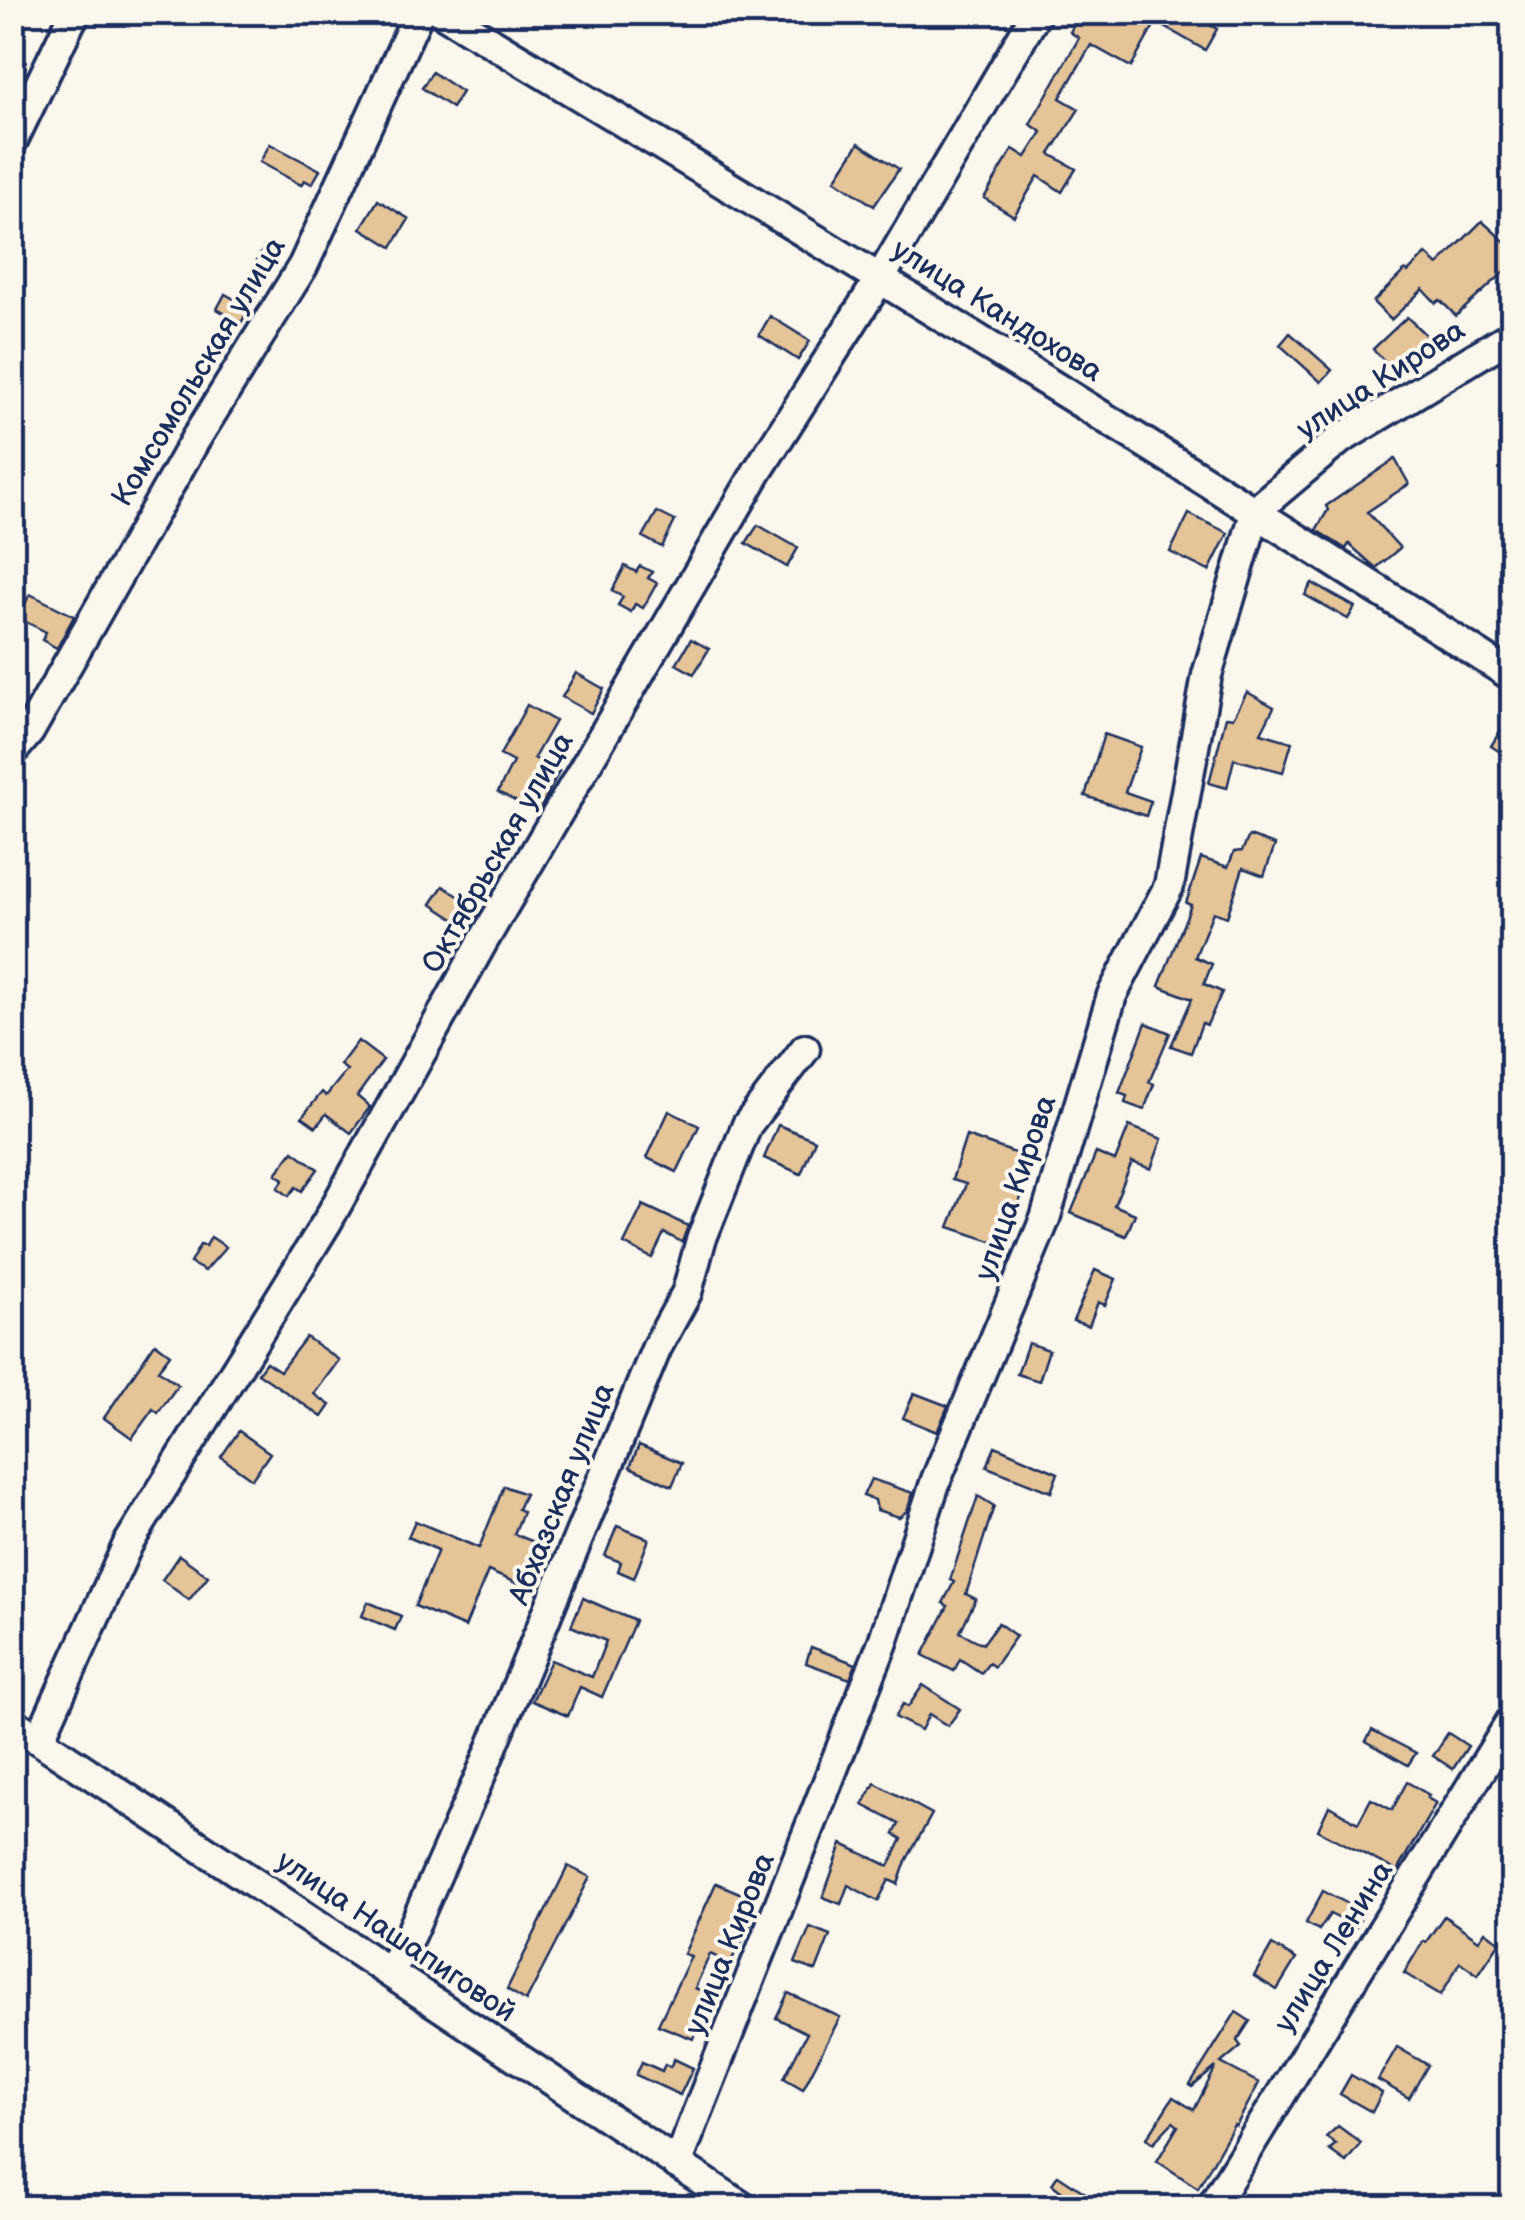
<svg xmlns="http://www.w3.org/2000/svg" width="1525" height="2220" viewBox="0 0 1525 2220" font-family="'Balsamiq Sans',sans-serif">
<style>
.building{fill:#e5c497;stroke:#1b2f5e;stroke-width:2.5}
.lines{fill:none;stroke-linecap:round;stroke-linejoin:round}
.minor-casing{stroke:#1b2f5e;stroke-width:35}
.minor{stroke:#fbf7ec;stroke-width:28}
.labels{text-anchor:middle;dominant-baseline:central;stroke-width:8;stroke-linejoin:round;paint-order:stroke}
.street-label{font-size:30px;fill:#1b2f5e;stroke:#fbf7ec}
</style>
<rect width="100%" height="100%" fill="#fbf7ec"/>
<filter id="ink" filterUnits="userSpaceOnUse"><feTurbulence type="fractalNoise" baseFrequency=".01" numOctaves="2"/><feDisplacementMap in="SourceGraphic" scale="20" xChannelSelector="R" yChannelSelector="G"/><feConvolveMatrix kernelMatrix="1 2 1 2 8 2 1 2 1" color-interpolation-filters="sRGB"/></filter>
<g filter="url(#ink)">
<!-- building -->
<g class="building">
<path d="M1081 12H1187L1217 29 1205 50 1156 22 1131 67 1091 45 1060 98 1079 109 1050 154 1076 169 1062 192 1038 176 1014 216 984 198 1013 149 1026 157 1042 132 1030 124 1079 38 1070 32Z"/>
<path d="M432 72 462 92 452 108 422 88Z"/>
<path d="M859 143 899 169 874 206 835 180Z"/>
<path d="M270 144 320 170 312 184 304 180 301 185 260 162Z"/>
<path d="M378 200 409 219 392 247 361 228Z"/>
<path d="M1482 221 1512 248V265L1456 316 1440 300 1436 303 1423 289 1391 320 1373 302 1405 270 1408 272 1426 254 1438 265Z"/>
<path d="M264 247 279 254 241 323 217 309 225 294 236 300Z"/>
<path d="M770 316 810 341 798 360 759 335Z"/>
<path d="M1407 317 1432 341 1397 374 1373 349Z"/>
<path d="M1290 333 1332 370 1321 382 1280 345Z"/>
<path d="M1395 459 1409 484 1367 512 1400 548 1376 568 1349 544 1346 549 1316 530 1328 510 1326 506Z"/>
<path d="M657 512 675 521 662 547 643 537Z"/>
<path d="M1189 514 1228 533 1209 571 1170 552Z"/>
<path d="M758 525 798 548 787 567 746 543Z"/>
<path d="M625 566 636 572 640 566 652 572 648 578 657 583 643 608 635 604 631 612 618 605 623 597 612 591Z"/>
<path d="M1312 583 1355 607 1348 619 1305 595Z"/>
<path d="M30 594 74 616 57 648 42 640 46 632 18 618Z"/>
<path d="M691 639 709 649 694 674 676 664Z"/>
<path d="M576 673 604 689 591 713 562 697Z"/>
<path d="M1247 692 1274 707 1261 733 1292 742 1283 772 1234 759 1227 788 1209 783 1226 717 1233 718Z"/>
<path d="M527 705 555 721 534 758 559 771 538 813 498 792 513 762 500 755Z"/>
<path d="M1512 712V760L1491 746Z"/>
<path d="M1104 734 1141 747 1125 792 1151 801 1146 816 1085 796Z"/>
<path d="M1249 836 1275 845 1264 876 1243 868 1227 917 1213 912 1195 957 1212 964 1204 984 1222 992 1207 1025 1202 1023 1191 1053 1171 1046 1192 999 1159 986 1191 905 1186 903 1201 858 1228 867 1234 852 1242 851Z"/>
<path d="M443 886 480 910 468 928 431 904Z"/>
<path d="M1146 1023 1170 1033 1149 1082 1154 1084 1144 1110 1125 1103 1127 1096 1119 1093Z"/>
<path d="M358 1041 383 1060 357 1096 370 1107 351 1133 326 1114 316 1127 302 1117 322 1092 326 1096 347 1070 340 1065Z"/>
<path d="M669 1111 699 1126 677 1172 647 1158Z"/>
<path d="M778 1125 815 1140 801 1174 764 1158Z"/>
<path d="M1129 1126 1162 1139 1151 1169 1132 1162 1114 1205 1135 1214 1126 1236 1071 1213 1096 1153 1115 1161Z"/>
<path d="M966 1136 1035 1160 1003 1245 949 1227 966 1184 952 1180Z"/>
<path d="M293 1151 318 1169 302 1191 296 1187 289 1196 278 1188 284 1179 276 1174Z"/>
<path d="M643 1205 688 1226 682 1242 664 1233 652 1258 624 1244Z"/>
<path d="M211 1237 226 1247 205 1271 190 1263 200 1245 206 1246Z"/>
<path d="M1095 1270 1116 1279 1105 1305 1098 1302 1089 1326 1073 1321Z"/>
<path d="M306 1337 339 1360 314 1394 330 1405 322 1417 258 1373 266 1362 280 1371Z"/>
<path d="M155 1343 170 1354 158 1370 178 1385 158 1413 153 1409 132 1438 104 1418Z"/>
<path d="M1028 1343 1049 1350 1039 1381 1017 1374Z"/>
<path d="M914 1393 948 1406 937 1432 903 1418Z"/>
<path d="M239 1431 270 1453 252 1479 221 1457Z"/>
<path d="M639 1445 682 1463 672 1486 630 1467Z"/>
<path d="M995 1446 1058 1473 1051 1492 987 1467Z"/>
<path d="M871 1479 913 1493 907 1511 899 1517 877 1510 875 1500 863 1496Z"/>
<path d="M504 1486 525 1494 518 1509 523 1512 514 1534 549 1548 539 1574 544 1575 537 1592 488 1571 465 1627 415 1606 438 1550 408 1537 415 1521 479 1548Z"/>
<path d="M978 1496 994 1506 966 1594 976 1599 960 1632 983 1644 998 1623 1016 1636 994 1667 989 1663 981 1673 960 1659 954 1671 923 1655 948 1606 943 1603 954 1582 950 1580Z"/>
<path d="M617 1526 649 1539 634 1578 618 1571 621 1562 605 1556Z"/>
<path d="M179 1555 208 1576 189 1600 162 1580Z"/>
<path d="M583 1598 635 1621 602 1697 580 1687 568 1716 532 1701 551 1660 592 1677 606 1641 571 1626Z"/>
<path d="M368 1602 401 1616 395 1630 362 1616Z"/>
<path d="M811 1647 856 1664 850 1679 806 1663Z"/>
<path d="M923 1685 960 1709 948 1726 929 1714 921 1730 895 1717 903 1704 908 1707Z"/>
<path d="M1372 1730 1416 1753 1408 1765 1366 1741Z"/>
<path d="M1448 1733 1468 1746 1453 1769 1433 1756Z"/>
<path d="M1407 1782 1429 1795 1427 1798 1436 1803 1397 1871 1318 1830 1329 1806 1358 1823 1371 1799 1392 1810Z"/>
<path d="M875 1783 932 1814 906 1861 898 1884 889 1880 878 1901 848 1885 841 1904 823 1897 842 1844 889 1866 902 1839 894 1834 899 1824 863 1805Z"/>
<path d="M568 1866 590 1877 526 2001 507 1989Z"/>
<path d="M716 1883 742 1894 739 1903 758 1911 730 1963 710 1954 695 1988 712 1995 693 2039 658 2025 691 1956 684 1954Z"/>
<path d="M1323 1891 1364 1912 1356 1927 1330 1914 1319 1930 1306 1923Z"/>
<path d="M1444 1916 1479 1940 1485 1931 1500 1942 1478 1975 1460 1962 1441 1995 1404 1973 1423 1941 1426 1942Z"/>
<path d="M810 1927 830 1935 816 1971 795 1963Z"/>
<path d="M1272 1945 1296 1959 1277 1990 1254 1976Z"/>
<path d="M788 1993 840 2017 803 2089 784 2078 807 2033 776 2018Z"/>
<path d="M1236 2012 1250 2021 1237 2041 1241 2046 1221 2063 1259 2083 1236 2126 1234 2125 1198 2188 1157 2161 1178 2126 1173 2122 1153 2143 1147 2138 1173 2097 1194 2110 1216 2067 1192 2087 1190 2085Z"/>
<path d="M1397 2047 1428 2065 1409 2098 1378 2080Z"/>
<path d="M674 2059 693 2068 680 2095 636 2075 642 2062 662 2071 665 2064 670 2067Z"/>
<path d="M1351 2075 1382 2093 1372 2112 1340 2094Z"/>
<path d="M1338 2126 1361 2143 1346 2162 1329 2150 1336 2144 1326 2137Z"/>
<path d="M1058 2175 1108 2208H1082L1052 2184Z"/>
</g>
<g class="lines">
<defs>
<g id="minor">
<path d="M441 12C801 229 1159 448 1512 676"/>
<path d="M12 142 75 12"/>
<path d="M12 752 29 732 195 440 303 266 419 12"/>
<path d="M12 1722 744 2208"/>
<path d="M39 1740 128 1544 327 1222 482 943 757 472 881 277 1037 12"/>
<path d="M390 1971 410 1935 481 1774 657 1347 687 1292 701 1240 747 1125 805 1049"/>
<path d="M677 2164 883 1642 936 1480 1045 1219 1112 995 1169 886 1207 675 1256 510 1339 440 1512 335"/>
<path d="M1211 2208 1512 1720"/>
</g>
</defs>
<!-- minor casing -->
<use href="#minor" class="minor-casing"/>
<!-- minor -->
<use href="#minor" class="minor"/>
</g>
</g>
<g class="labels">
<!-- street labels -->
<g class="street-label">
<text transform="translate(997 311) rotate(32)">улица Кандохова</text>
<text transform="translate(199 372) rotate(-59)">Комсомольская улица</text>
<text transform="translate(1381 380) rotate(-33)">улица Кирова</text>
<text transform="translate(498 853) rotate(-60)">Октябрьская улица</text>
<text transform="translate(1016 1188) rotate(-71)">улица Кирова</text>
<text transform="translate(562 1494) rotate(-68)">Абхазская улица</text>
<text transform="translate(396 1937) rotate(34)">улица Нашапиговой</text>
<text transform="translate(730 1944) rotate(-68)">улица Кирова</text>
<text transform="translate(1334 1947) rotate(-58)">улица Ленина</text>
</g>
</g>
<!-- margin -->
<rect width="1525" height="2220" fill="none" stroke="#fbf7ec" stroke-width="50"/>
<rect x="25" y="25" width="1475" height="2170" fill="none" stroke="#1b2f5e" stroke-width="4" filter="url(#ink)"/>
</svg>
